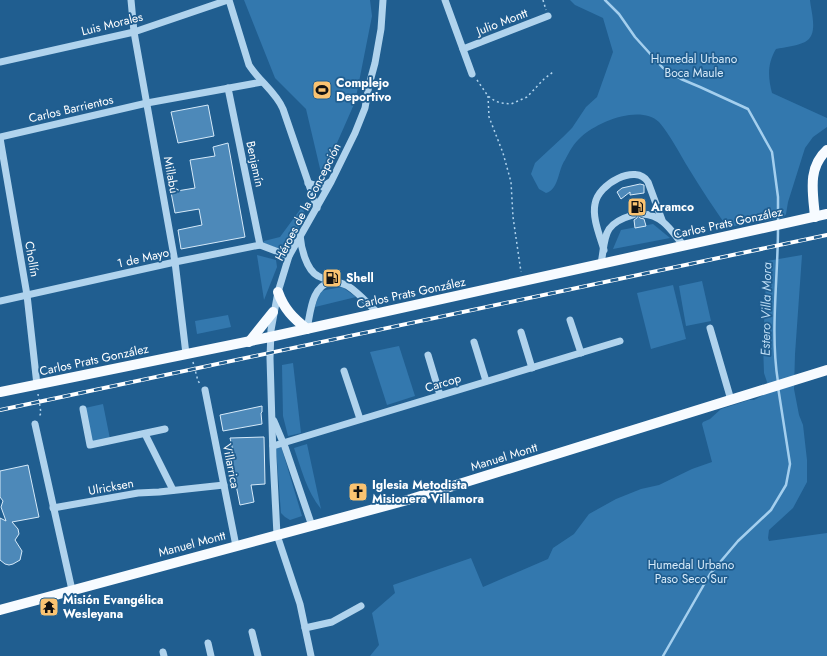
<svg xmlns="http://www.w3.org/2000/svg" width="827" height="656" viewBox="0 0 827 656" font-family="Jost,sans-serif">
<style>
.green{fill:#3378ae}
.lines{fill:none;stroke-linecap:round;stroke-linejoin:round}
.stream{stroke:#a4cfee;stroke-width:2.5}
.building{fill:#4d89b9;stroke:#d6eaf9}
.path{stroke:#b0d3ed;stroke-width:1.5;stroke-dasharray:2 3;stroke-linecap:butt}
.minor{stroke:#b0d3ed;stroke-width:7}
.major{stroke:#f7fbff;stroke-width:10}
.rail-casing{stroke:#fff;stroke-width:4}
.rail{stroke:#205e90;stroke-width:2.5;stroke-dasharray:8;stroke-linecap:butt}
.labels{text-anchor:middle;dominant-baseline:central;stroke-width:3.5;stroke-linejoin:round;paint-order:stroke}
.street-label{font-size:12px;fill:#fff;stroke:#205e90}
.park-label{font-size:12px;fill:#d6eaf9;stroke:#205e90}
.poi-label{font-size:12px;font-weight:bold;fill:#fff;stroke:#205e90;text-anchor:start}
.water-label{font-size:13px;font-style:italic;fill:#bcdcf4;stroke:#205e90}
</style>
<rect width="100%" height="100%" fill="#205e90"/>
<!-- green -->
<g class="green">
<path d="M244 0H370L372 16 355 102 322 177 306 109 275 78Z"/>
<path d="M570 0H810C811 12 819 35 805 42 797 46 785 47 776 49 767 64 768 77 772 93L827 118V127L813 137 805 148 788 202 786 214 783 218 727 227C714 208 701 189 689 169 681 156 669 133 659 122 640 104 597 122 581 137 574 143 569 152 565 160 558 169 559 190 546 193L539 189 531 174 535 163 563 137 572 128 586 107 597 97 613 52 603 18 575 5Z"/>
<path d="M302 207 306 216 285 250H283L263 243 264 241 280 237Z"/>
<path d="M653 224 670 238 613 249 621 230Z"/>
<path d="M257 255 276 260 277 267 264 300Z"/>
<path d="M802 255 795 354 794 389 799 415 803 425 807 460V482L793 508 769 530 768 538 769 541 827 533V656H370L379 645 372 613 395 593 393 585 471 558 483 587 548 559 553 548 574 534 589 514 616 499 641 489 659 485 692 469 712 462 702 424 703 422 710 419 721 409 749 400H754L770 391 764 373 763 344 767 261Z"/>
<path d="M702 281 711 321 686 326 679 286Z"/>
<path d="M673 285 686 339 651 349 637 293Z"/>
<path d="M342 287 356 297 315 307 320 291Z"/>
<path d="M228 315 231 327 197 334 195 321Z"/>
<path d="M399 346 415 396 387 405 370 352Z"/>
<path d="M293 363 301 433 288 436 283 416 282 365Z"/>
<path d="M103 404 110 439 92 443 85 408Z"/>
<path d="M307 444 321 509C307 492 301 468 294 448Z"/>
<path d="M281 446 302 516 290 520 285 517 281 513 276 448Z"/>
</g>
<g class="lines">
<!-- stream -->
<g class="stream">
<path d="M605 0 619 14 635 37 663 68 681 79 700 87 748 109 772 152 778 197V223"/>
<path d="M778 382C770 332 778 279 778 228"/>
<path d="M663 656 710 574 738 541 771 510 786 485 790 464 778 387"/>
</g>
</g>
<!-- building -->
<g class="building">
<path d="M208 105 214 136 178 143 171 112Z"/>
<path d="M228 143 245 237 181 249 178 230 202 225 199 209 175 213 171 192 195 188 190 160 215 156 213 147Z"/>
<path d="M640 184 644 185V193L630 195V192L621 199 617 192 622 188Z"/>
<path d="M642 206 643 209 639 211 638 215 640 218 644 219 646 226 635 228 634 220 637 218 638 214 636 211 632 210V208Z"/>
<path d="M262 406V412L261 413 262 424 223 431 220 415Z"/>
<path d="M264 437 265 484 251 485 254 502 240 505 230 455H234L230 438Z"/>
<path d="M28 465 39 517 12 522 18 529 19 534 15 540 22 551 20 560 13 564 9 565 5 564 0 560V518L6 521 1 507 3 501 0 497V471Z"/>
</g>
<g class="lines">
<!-- path -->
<g class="path">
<path d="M543 0 546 10"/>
<path d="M477 80 488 96 495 101 501 103 511 104 527 97 544 79 553 72"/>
<path d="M488 96 489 117 503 153 511 182 513 217 521 272"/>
<path d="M193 362 198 381 201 385"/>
<path d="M38 394 41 413 39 417"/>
</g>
<!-- minor -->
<g class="minor">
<path d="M131 0 134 32 175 262 186 354"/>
<path d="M229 0 249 65C259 81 276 92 283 109L317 208"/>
<path d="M445 0 472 74"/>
<path d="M463 49 548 16"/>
<path d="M0 62 134 32 228 0"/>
<path d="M228 88 260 245"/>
<path d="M0 137 147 103 262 82"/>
<path d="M0 138 27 295 37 385"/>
<path d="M308 183 322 187 330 182"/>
<path d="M643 214C663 215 672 232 684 246"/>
<path d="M300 235C301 247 306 270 318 276 327 281 339 281 348 286 359 293 369 305 378 313"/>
<path d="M604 250C600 236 592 218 595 204 598 184 636 163 648 182L662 220"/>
<path d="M601 264C606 236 602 224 633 215"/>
<path d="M0 301 175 262 260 245 289 256"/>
<path d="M570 320 581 353"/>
<path d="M710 328 731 400"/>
<path d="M307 329C311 310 311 287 332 281"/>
<path d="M521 332 532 368"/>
<path d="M474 342 486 381"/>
<path d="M428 355 440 395"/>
<path d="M344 371 360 419"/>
<path d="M205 390 236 546"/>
<path d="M83 409 90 445 165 429"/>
<path d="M274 421 285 447 312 526"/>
<path d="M35 424 72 590"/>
<path d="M145 434 173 490"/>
<path d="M273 446 620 341"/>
<path d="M53 508 138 493 159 492 224 485"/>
<path d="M305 628 332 622 361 606"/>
<path d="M252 632 258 656"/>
<path d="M208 643 211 656"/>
<path d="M163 652 164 656"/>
<path d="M311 656 300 604 277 535 273 457 270 358 271 330 278 292 289 256 331 182 355 133 365 108 369 85 375 63 381 29 383 0"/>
</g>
<!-- major -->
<g class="major">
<path d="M815 217C813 193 807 168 827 150"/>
<path d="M278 292C284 309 293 318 307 329"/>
<path d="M249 342 273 312"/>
<path d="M0 392 270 337 827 214"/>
<path d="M0 610 411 499 827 370"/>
</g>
<defs>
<path id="rail" d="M0 410 827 235"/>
</defs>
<!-- rail casing -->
<use href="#rail" class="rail-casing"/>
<!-- rail -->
<use href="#rail" class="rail"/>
</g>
<!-- icons -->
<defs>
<symbol id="stadium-square" viewBox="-11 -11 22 22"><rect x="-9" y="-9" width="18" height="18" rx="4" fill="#fac371" stroke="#205e90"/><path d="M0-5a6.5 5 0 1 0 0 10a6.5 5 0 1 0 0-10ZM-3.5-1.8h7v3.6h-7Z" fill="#111"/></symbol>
<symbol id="fuel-square" viewBox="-11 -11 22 22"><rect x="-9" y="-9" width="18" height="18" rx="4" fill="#fac371" stroke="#205e90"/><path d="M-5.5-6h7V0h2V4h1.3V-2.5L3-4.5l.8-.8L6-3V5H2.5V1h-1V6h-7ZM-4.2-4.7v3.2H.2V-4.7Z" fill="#111"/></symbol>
<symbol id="church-square" viewBox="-11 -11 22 22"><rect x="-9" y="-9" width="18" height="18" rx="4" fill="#fac371" stroke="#205e90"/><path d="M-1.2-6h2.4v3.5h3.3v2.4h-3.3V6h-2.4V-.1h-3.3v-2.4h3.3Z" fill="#111"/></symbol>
<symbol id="temple-square" viewBox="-11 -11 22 22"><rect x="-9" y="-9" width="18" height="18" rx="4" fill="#fac371" stroke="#205e90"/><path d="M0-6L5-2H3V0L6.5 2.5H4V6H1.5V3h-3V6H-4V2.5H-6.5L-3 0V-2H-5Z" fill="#111"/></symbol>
</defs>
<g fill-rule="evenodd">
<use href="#stadium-square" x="311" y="79" width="22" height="22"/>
<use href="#fuel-square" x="626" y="196" width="22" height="22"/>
<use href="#fuel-square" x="321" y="267" width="22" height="22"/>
<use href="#church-square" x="347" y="481" width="22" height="22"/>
<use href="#temple-square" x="38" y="596" width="22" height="22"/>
</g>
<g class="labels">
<!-- street labels -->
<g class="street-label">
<text transform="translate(502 22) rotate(-21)">Julio Montt</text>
<text transform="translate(112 24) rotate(-14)">Luis Morales</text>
<text transform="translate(71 109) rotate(-13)">Carlos Barrientos</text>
<text transform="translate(255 164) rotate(78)">Benjamín</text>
<text transform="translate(171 175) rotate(80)">Millabú</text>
<text transform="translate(308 202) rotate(-63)">Héroes de la Concepción</text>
<text transform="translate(728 223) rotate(-12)">Carlos Prats González</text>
<text transform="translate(143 258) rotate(-13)">1 de Mayo</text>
<text transform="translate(32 259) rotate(80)">Chollín</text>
<text transform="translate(411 293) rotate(-12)">Carlos Prats González</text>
<text transform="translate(94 360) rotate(-12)">Carlos Prats González</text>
<text transform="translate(443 383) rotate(-17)">Carcop</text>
<text transform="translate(504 457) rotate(-17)">Manuel Montt</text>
<text transform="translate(231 466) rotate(79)">Villarrica</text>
<text transform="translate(111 487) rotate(-10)">Ulricksen</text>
<text transform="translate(192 544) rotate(-15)">Manuel Montt</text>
</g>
<!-- park labels -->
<g class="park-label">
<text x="694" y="59">Humedal Urbano<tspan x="694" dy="14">Boca Maule</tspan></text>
<text x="691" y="565">Humedal Urbano<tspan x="691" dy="14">Paso Seco Sur</tspan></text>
</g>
<!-- poi labels -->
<g class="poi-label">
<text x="336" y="83">Complejo<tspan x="336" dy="14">Deportivo</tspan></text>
<text x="651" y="207">Aramco</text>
<text x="346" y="278">Shell</text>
<text x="372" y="485">Iglesia Metodista<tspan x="372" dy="14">Misionera Villamora</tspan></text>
<text x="63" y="600">Misión Evangélica<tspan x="63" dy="14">Wesleyana</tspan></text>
</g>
<!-- water labels -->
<g class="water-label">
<text transform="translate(766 309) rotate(-89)">Estero Villa Mora</text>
</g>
</g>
</svg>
